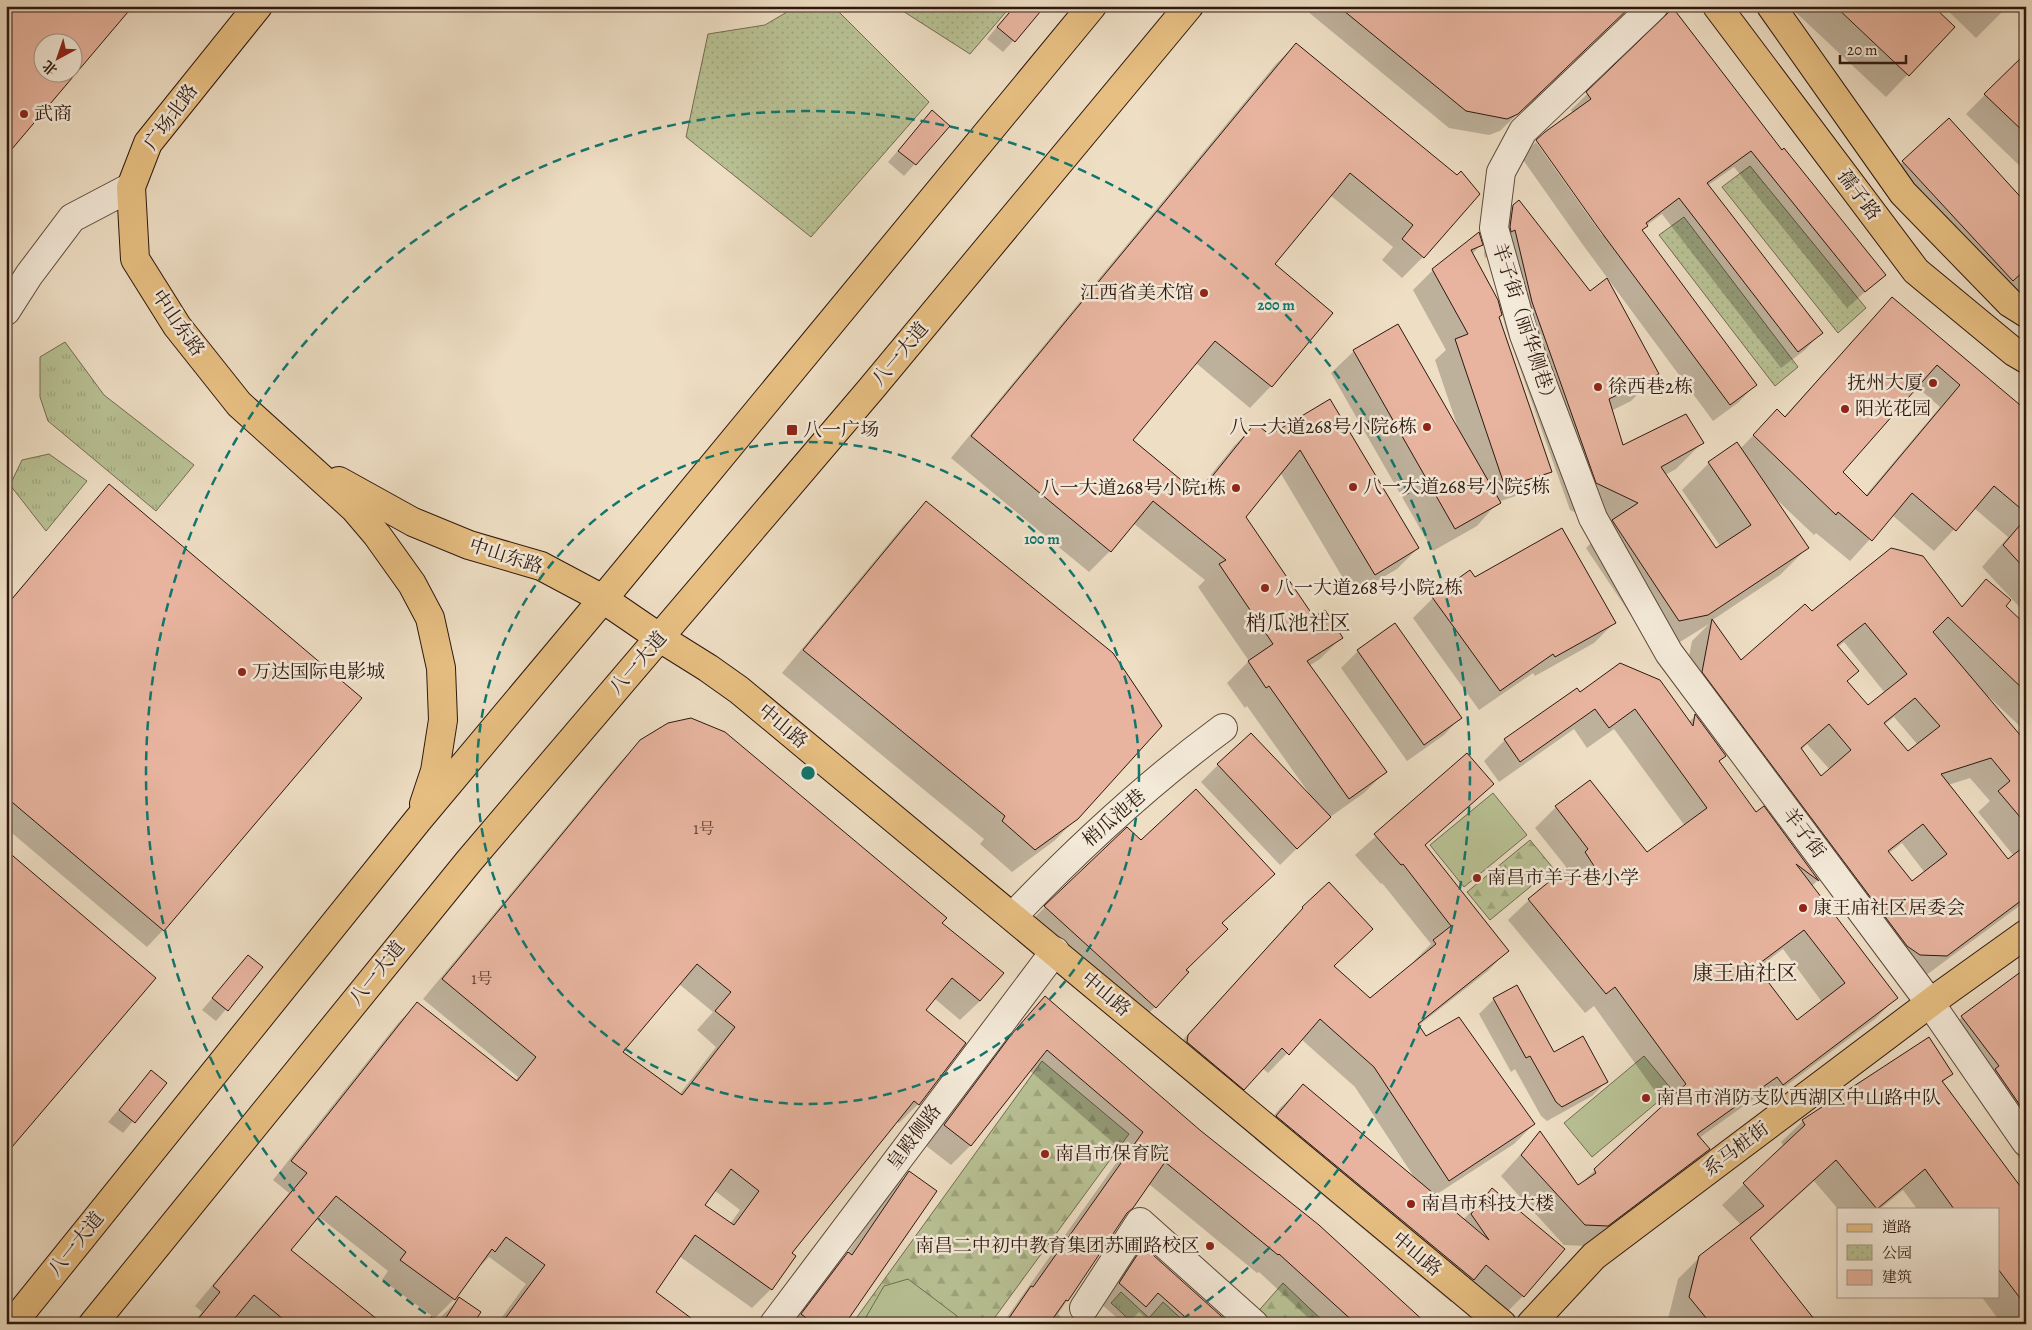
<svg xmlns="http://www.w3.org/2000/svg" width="2032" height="1330" viewBox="0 0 2032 1330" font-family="Alegreya,'Noto Serif SC',serif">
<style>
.grass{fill:url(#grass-tufts);stroke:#726c52}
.forest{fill:url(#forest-firs);stroke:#726c52}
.park{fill:url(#park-dots);stroke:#726c52}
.pitch{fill:#b8c194;stroke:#726c52}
.shadow{fill:#0003;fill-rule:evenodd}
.building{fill:#e8b49f;stroke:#2d170f;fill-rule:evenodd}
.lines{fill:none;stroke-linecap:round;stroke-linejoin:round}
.minor-casing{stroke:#5d493c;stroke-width:30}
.major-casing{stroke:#2d170f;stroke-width:30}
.highway-casing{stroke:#2d170f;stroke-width:30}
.minor{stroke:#f4ead9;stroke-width:28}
.major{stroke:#e7bf82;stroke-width:28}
.highway{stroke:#e7bf82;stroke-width:28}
.ring{fill:none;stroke:#0f766e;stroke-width:2.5;stroke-dasharray:9 6}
.poi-dot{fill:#8f2418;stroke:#f4ead9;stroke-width:2}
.labels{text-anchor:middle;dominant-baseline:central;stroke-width:5;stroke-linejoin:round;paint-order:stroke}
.number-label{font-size:16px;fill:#5c3e33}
.poi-label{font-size:19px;fill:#2d170f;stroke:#f4ead9;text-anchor:start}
.street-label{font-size:19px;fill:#2d170f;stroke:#f4ead9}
.quarter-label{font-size:21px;fill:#2d170f;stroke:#f4ead9}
.centre{fill:#0f766e;stroke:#f4ead9;stroke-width:2.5}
.ring-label{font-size:15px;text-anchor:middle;font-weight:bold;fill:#0f766e;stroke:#f4ead9;stroke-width:5;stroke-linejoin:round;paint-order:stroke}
</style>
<defs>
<pattern id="grass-tufts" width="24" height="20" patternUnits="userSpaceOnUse" patternTransform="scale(1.25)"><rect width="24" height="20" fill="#b8c194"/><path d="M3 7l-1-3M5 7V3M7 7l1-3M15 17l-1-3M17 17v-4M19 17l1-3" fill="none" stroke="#9ea57e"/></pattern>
<pattern id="forest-firs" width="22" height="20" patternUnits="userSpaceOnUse" patternTransform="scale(1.25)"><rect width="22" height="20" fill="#b8c194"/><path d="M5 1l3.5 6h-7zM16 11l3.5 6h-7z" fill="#9ea57e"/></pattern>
<pattern id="park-dots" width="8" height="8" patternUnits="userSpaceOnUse" patternTransform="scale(1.25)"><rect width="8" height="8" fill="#b8c194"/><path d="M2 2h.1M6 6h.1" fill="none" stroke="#9ea57e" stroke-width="1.8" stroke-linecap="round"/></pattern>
</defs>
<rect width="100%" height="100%" fill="#eedec4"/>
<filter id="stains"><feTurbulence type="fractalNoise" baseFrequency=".004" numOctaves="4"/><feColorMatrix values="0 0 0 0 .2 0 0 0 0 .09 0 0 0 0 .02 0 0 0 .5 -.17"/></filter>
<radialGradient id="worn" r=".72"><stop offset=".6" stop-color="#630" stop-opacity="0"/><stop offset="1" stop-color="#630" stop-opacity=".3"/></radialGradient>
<!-- grass -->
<g class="grass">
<path d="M65 342 104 395 194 465 156 511 48 421 40 397V357Z"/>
<path d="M49 454 87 481 46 531 10 485 22 460Z"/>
<path d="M1121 1292 1149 1318 1163 1302 1187 1324H1134L1111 1303Z"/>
</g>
<!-- forest -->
<g class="forest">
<path d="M1530 840 1553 868 1490 920 1467 892Z"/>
<path d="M1042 1061 1129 1134 990 1324H852Z"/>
<path d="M1283 1283 1326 1324H1264L1255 1315Z"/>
</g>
<!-- park -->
<g class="park">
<path d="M797 6H833L929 102 811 237 686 137 708 34 765 25Z"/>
<path d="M895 6H1011L970 54Z"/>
<path d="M1750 166 1866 308 1838 333 1722 187Z"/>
<path d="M1684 217 1798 367 1775 386 1659 235Z"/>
</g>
<!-- pitch -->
<g class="pitch">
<path d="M1493 793 1527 835 1464 887 1430 845Z"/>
<path d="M1644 1056 1672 1090 1592 1157 1564 1123Z"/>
<path d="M908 1279 957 1316 958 1324H862L884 1286Z"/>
</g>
<!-- shadow -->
<g class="shadow">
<path d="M6 6H131L6 154ZM42 42H72V72H42Z"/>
<path d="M1014 6H1044L1003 52 987 39Z"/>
<path d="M1301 6H1629L1500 131 1489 135 1449 128Z"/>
<path d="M1789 6H1931L1953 27 1886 97Z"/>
<path d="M1943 6H2008L1976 38Z"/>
<path d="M1673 10 1781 151 1884 275 1847 308 1734 167 1707 186 1821 333 1805 350 1781 368 1662 214 1647 225 1641 231 1755 385 1739 402 1713 421 1583 245 1521 157 1536 142 1602 235 1604 233 1573 113 1571 110Z"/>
<path d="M1296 44 1457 176 1423 257 1402 278 1382 260 1393 247 1330 195 1273 265 1331 313 1271 386 1250 408 1196 363 1132 440 1196 493 1234 446 1255 425 1270 436 1330 401 1418 548 1397 569 1353 595 1280 472 1245 517 1314 619 1341 638 1320 659 1309 666 1385 772 1364 793 1326 820 1280 865 1201 782 1218 765 1311 796 1247 706 1245 708 1227 683 1249 661 1198 587 1205 580 1133 523 1110 551 1089 572 951 458 1275 65Z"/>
<path d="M2026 53V172L1966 114Z"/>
<path d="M932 112 948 126 904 176 888 162Z"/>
<path d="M1903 162 2026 205V318L1884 181Z"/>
<path d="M1513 206 1590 292 1658 374 1631 401 1611 411 1622 447 1702 443 1676 469 1665 475 1716 550 1721 547 1682 490 1709 463 1740 449 1777 411 1784 417 1892 298 2026 411V614L1982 567 2008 537 1974 508 1934 551 1892 515 1850 561 1816 533 1814 535 1775 498 1807 548 1780 575 1711 621 1741 661 1812 613 1961 607 1986 581 2004 607 2026 627V732L1988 696 1987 697 2026 743V901L1925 976 1682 693 1692 641 1709 624 1680 642 1652 647 1586 548 1607 527 1570 510 1506 329 1502 314 1498 318 1550 471 1530 491 1498 502 1477 526 1433 551 1331 373 1354 351 1459 431 1435 360 1446 350 1413 290 1433 270 1478 234 1481 245 1472 254 1500 304 1489 256 1485 258 1484 254 1486 233ZM1916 386 1940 407 1866 495 1841 472ZM1844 642 1885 693 1868 707 1846 681 1837 648ZM1894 717 1918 745 1908 753 1884 725ZM1807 744 1830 770 1821 777 1801 750ZM1970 778 1990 801 1978 812 2014 856 2008 860 1948 785ZM1902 843 1925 873 1912 883 1889 853Z"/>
<path d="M110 486 163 930 147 947 6 828V605L93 503Z"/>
<path d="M926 503 1077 818 1054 841 1012 872 980 844 984 839 782 673 904 525Z"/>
<path d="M1475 578 1614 623 1594 643 1535 676 1533 673 1479 710 1413 618 1433 598Z"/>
<path d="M1394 625 1460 718 1444 735 1407 761 1341 668 1358 651Z"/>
<path d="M1580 693 1689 722 1695 716 1718 762 1756 814 1764 808 1818 880 1812 886 1896 998 1875 1019 1762 1104 1756 1097 1699 1138 1708 1149 1688 1170 1586 1246 1564 1245 1501 1176 1540 1133 1578 1186 1665 1105 1594 1006 1585 1013 1508 920 1529 900 1567 868 1535 828 1556 807 1590 781 1646 854 1685 826 1614 729 1587 748 1574 729 1499 782 1484 761 1505 740ZM1783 949 1822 1002 1796 1021 1757 969Z"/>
<path d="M641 741 941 924 980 1001 960 1020 934 998 924 1010 918 1104 899 1123 896 1121 790 1253 771 1289 752 1308 679 1256 654 1293 697 1324H497L526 1284 489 1257 475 1271 454 1299 435 1318 382 1280 388 1271 318 1216 289 1250 381 1324H246L236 1315 228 1324H192L202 1312 195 1306 289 1193 273 1180 398 1023 417 1004 515 1081 518 1077 423 999 621 761ZM679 984 713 1012 697 1030 716 1047 679 1095 621 1053ZM714 1190 740 1210 730 1224 703 1205Z"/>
<path d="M1467 755 1492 784 1424 846 1507 951 1488 971 1418 1026 1426 1037 1534 1124 1514 1144 1434 1196 1463 1220 1492 1190 1523 1296 1501 1318 1464 1288 1451 1302 1255 1139 1280 1108 1303 1086 1416 1180 1355 1087 1301 1039 1268 1073 1262 1068 1224 1109 1168 1056 1284 929 1283 928 1329 884 1333 966 1370 999 1415 963 1414 961 1431 944 1382 883 1381 884 1355 855Z"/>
<path d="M1273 874 1221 924 1155 1007 1134 1028 1024 928 1045 907Z"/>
<path d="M248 957 261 968 216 1021 202 1010Z"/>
<path d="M1516 987 1554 1054 1607 1081 1592 1096 1547 1121 1541 1116 1515 1069 1511 1072 1479 1014 1494 999Z"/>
<path d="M1045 998 1425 1324H1315L1259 1272 1257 1273 1149 1184 1124 1215 1058 1314 1068 1324H1002L1124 1152 1029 1070 970 1146 951 1165 925 1145 992 1056Z"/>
<path d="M1962 1017 2026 1039V1168L1973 1092 1977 1088 1940 1039Z"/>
<path d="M151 1072 165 1083 123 1133 108 1122Z"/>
<path d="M1951 1074 1942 1083 2026 1196V1324H2002L1981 1296H1998V1209H1917L1903 1190 1880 1209H1838L1814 1181 1750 1239 1816 1324H1672L1668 1319 1678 1279 1700 1257 1741 1225 1722 1205 1784 1146 1781 1142 1803 1121Z"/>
<path d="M909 1173 844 1324H790L828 1273 847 1254 889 1192Z"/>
<path d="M1143 1248 1228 1324H1152L1139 1312 1127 1324H1124L1100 1303 1124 1267Z"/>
<path d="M459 1299 472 1324H436L440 1318Z"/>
</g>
<!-- building -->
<g class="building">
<path d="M6 6H133L6 156ZM42 42H72V72H42Z"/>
<path d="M1015 6H1045L1015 42 997 27Z"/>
<path d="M1338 6H1631L1518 114 1507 119 1466 111Z"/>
<path d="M1835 6H1933L1955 27 1909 76Z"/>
<path d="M1673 8 1782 150 1784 148 1886 275 1865 292 1751 151 1707 183 1823 333 1798 352 1679 198 1646 223 1648 226 1642 230 1757 385 1730 405 1599 229 1536 140 1545 132 1591 99 1586 92Z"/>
<path d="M1296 43 1457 175 1461 171 1480 194 1424 258 1402 239 1413 225 1350 173 1275 264 1333 313 1272 387 1215 341 1133 440 1198 494 1255 423 1270 435 1330 399 1419 548 1375 575 1300 450 1246 517 1314 617 1325 610 1343 638 1307 661 1387 772 1349 799 1269 686 1266 688 1248 661 1273 644 1219 564 1226 560 1153 501 1111 552 971 436Z"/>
<path d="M2026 53V134L1984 94Z"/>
<path d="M932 110 950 126 916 165 898 151Z"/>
<path d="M1949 118 2026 203V269L2013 281 1902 161Z"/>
<path d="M1519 200 1590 291 1607 278 1659 374 1609 399 1623 445 1686 414 1704 443 1661 467 1716 548 1751 525 1708 462 1737 442 1809 548 1708 615 1679 621 1612 520 1638 503 1596 483 1532 302 1515 230 1511 232 1510 227 1513 205Z"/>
<path d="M1479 232 1483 245 1471 250 1498 300 1502 315 1499 317 1552 472 1505 487 1455 339 1468 334 1432 269Z"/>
<path d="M1892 297 2026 410V513L1994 486 1956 531 1912 493 1872 541 1838 512 1836 515 1753 435 1777 409 1785 417ZM1937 365 1960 385 1867 496 1843 472Z"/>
<path d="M1398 324 1501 503 1455 529 1353 350Z"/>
<path d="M109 484 362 698 164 931 6 797V606Z"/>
<path d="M926 501 1113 653 1162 726 1078 819 1035 850 1002 821 1005 816 803 650Z"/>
<path d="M2026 518V570L2003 545Z"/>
<path d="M1562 528 1616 623 1555 657 1553 654 1500 691 1432 597 1470 570 1475 577Z"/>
<path d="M1891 548 1923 556 1962 607 1986 579 2011 600 2006 606 2026 625V692L1948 617 1933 632 2026 742V824L1998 791 2010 781 1991 758 1941 774 2008 859 2026 845V897L1947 956 1920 955 1907 946 1702 672 1712 619 1741 660 1805 604 1812 611ZM1865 623 1907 674 1868 705 1847 681 1859 671 1837 645ZM1915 698 1940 726 1908 751 1884 723ZM1829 724 1851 750 1821 776 1801 748ZM1923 824 1947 854 1912 881 1888 851Z"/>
<path d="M1395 623 1462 718 1424 745 1357 650Z"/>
<path d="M1620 663 1660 680 1693 726 1695 714 1726 756 1719 761 1756 812 1764 806 1819 881 1796 864 1898 998 1783 1085 1777 1077 1697 1134 1710 1149 1608 1226 1585 1225 1521 1155 1540 1131 1578 1185 1596 1173 1594 1169 1686 1084 1615 987 1606 994 1528 899 1567 867 1578 879 1594 866 1585 852 1588 849 1555 806 1590 780 1647 852 1707 808 1635 709 1609 728 1595 709 1520 762 1504 739 1577 688 1580 692ZM1804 930 1845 983 1797 1020 1756 966Z"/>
<path d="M691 718 725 732 947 918 942 923 1004 973 980 1001 952 978 926 1010 966 1043 919 1105 914 1101 792 1253 796 1256 772 1290 695 1235 656 1292 699 1324H501L545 1265 506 1237 495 1252 492 1249 455 1300 400 1260 406 1252 336 1196 291 1250 383 1324H289L254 1295 230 1324H194L220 1292 213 1286 307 1173 291 1161 417 1002 517 1081 536 1057 442 979 640 740 668 723ZM697 964 731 992 715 1011 735 1027 682 1095 623 1052ZM731 1169 759 1191 734 1225 705 1205Z"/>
<path d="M1251 733 1331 817 1297 849 1217 764Z"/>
<path d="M1467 753 1494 784 1425 845 1509 951 1418 1024 1426 1036 1459 1017 1535 1124 1449 1181 1374 1067 1320 1019 1289 1055 1282 1048 1244 1090 1187 1042 1188 1035 1303 908 1302 907 1329 882 1373 929 1334 966 1370 998 1436 944 1433 940 1451 926 1403 864 1401 865 1374 834Z"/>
<path d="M1196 789 1275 874 1222 923 1228 929 1186 970 1189 972 1156 1008 1044 906 1127 827 1141 840Z"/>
<path d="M6 850 156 978 6 1154Z"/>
<path d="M248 955 263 967 228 1011 212 998Z"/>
<path d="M2026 968V1114L1995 1069 1999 1066 1961 1016Z"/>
<path d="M1517 985 1554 1052 1583 1036 1608 1082 1562 1107 1556 1102 1530 1056 1526 1058 1493 998Z"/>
<path d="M1045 996 1201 1131 1319 1225 1427 1324H1356L1279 1254 1278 1255 1165 1162 1133 1208 1127 1213 1068 1301 1066 1300 1049 1324H1005L1031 1286 1033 1287 1143 1132 1047 1050 971 1146 944 1125 1011 1035Z"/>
<path d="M1929 1037 1953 1074 1942 1081 2026 1194V1306L1998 1269V1209H1954L1925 1169 1877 1209 1836 1160 1750 1238 1818 1324H1711L1689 1297 1699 1256 1764 1206 1743 1183 1805 1125 1802 1120Z"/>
<path d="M151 1070 167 1083 135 1123 119 1110Z"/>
<path d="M1303 1084 1489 1240 1471 1214 1492 1188 1565 1249 1524 1297 1486 1265 1474 1280 1276 1116Z"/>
<path d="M909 1171 937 1191 845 1324H814L801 1314 848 1252 852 1255Z"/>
<path d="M1143 1246 1230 1324H1193L1158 1293 1146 1307 1119 1283Z"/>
<path d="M459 1297 481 1312 473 1324H442Z"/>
</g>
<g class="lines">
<defs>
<g id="minor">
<path d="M1654 6 1523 131 1501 172 1494 228 1524 335 1593 518 1669 653 1930 1003 2026 1142"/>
<path d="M6 311 29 275 72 218 131 187"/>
<path d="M1013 916C1078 848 1147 784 1223 728"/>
<path d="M1084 1308 1140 1222 1254 1324"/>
<path d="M774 1324 1055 951"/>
</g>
<g id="major">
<path d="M1717 6 1916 271 2014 352 2026 359"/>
<path d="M1771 6 1903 193 2010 303 2026 313"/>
<path d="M660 638 708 668 739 690 1502 1324"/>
<path d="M1531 1324 1594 1256 1938 997 2026 934"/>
</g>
<g id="highway">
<path d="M258 6 148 143 131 187 135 259 177 326 239 404 354 508 377 535 412 584 430 618 441 668 443 720 435 771 424 804"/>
<path d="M339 481 413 522 469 545 541 566 603 599 660 638"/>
<path d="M12 1324 418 820 603 599 1092 6"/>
<path d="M93 1324 469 861 871 389 1189 6"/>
</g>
</defs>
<!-- minor casing -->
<use href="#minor" class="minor-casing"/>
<!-- major casing -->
<use href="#major" class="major-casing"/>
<!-- highway casing -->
<use href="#highway" class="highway-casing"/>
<!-- minor -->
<use href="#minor" class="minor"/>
<!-- major -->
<use href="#major" class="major"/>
<!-- highway -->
<use href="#highway" class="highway"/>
</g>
<!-- distance rings -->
<g class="ring">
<circle cx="808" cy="773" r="331"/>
<path d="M438 1322A662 662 0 1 1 1178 1322"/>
</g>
<!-- markers -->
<g class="poi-dot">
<circle cx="24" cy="114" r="5"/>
<circle cx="1204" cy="293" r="5"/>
<circle cx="1933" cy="383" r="5"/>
<circle cx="1598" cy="387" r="5"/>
<circle cx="1845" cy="409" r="5"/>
<circle cx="1427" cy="427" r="5"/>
<rect x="786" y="424" width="12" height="12" rx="2.5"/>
<circle cx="1353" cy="487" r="5"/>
<circle cx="1236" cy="488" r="5"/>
<circle cx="1265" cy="588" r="5"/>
<circle cx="242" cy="672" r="5"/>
<circle cx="1477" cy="878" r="5"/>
<circle cx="1803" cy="908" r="5"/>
<circle cx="1646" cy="1098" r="5"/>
<circle cx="1045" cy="1154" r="5"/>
<circle cx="1411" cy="1204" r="5"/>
<circle cx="1210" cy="1246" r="5"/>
</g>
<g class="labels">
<!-- number labels -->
<g class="number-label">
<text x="704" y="829">1号</text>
<text x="482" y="979">1号</text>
</g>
<!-- poi labels -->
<g class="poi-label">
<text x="34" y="114">武商</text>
<text x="1194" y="293" text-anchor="end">江西省美术馆</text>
<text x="1923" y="383" text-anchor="end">抚州大厦</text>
<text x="1608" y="387">徐西巷2栋</text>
<text x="1855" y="409">阳光花园</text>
<text x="1417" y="427" text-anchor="end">八一大道268号小院6栋</text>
<text x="803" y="430">八一广场</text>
<text x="1363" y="487">八一大道268号小院5栋</text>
<text x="1226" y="488" text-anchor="end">八一大道268号小院1栋</text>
<text x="1275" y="588">八一大道268号小院2栋</text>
<text x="252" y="672">万达国际电影城</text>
<text x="1487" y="878">南昌市羊子巷小学</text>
<text x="1813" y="908">康王庙社区居委会</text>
<text x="1656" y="1098">南昌市消防支队西湖区中山路中队</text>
<text x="1055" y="1154">南昌市保育院</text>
<text x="1421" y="1204">南昌市科技大楼</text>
<text x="1200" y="1246" text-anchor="end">南昌二中初中教育集团苏圃路校区</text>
</g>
<!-- street labels -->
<g class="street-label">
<text transform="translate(171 117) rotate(-54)">广场北路</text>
<text transform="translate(1859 195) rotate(53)">孺子路</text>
<text transform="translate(178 323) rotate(55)">中山东路</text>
<text transform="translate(1525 325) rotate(72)">羊子街（丽华侧巷）</text>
<text transform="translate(900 354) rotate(-50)">八一大道</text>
<text transform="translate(506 556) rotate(18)">中山东路</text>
<text transform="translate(638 663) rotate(-49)">八一大道</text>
<text transform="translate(783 726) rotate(40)">中山路</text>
<text transform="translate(1114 818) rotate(-41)">梢瓜池巷</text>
<text transform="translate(1804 833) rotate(53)">羊子街</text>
<text transform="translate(377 973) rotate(-51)">八一大道</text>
<text transform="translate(1106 994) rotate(40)">中山路</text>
<text transform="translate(914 1137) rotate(-53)">皇殿侧路</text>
<text transform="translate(1736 1149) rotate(-37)">系马桩街</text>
<text transform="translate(76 1244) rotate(-51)">八一大道</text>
<text transform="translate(1417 1254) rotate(40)">中山路</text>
</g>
<!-- quarter labels -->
<g class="quarter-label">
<text x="1298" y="623">梢瓜池社区</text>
<text x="1745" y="973">康王庙社区</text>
</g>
</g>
<circle cx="808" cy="773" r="8" class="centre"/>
<g class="ring-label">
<text x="1276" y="310">200 m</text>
<text x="1042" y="544">100 m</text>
</g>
<!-- margin -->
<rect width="2032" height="1330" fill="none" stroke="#eedec4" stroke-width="25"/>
<rect x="8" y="8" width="2017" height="1315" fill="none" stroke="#2d170f" stroke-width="2.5"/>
<rect x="12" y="12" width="2007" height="1305" fill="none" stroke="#2d170f"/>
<!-- legend -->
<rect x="1837" y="1208" width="162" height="90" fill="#f4ead9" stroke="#a49688"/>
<rect x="1847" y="1224" width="25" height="8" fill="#e7bf82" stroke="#a49688"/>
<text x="1882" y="1232" font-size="15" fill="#2d170f">道路</text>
<rect x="1847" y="1245" width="25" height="15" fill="url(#park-dots)" stroke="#a49688"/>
<text x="1882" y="1258" font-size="15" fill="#2d170f">公园</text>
<rect x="1847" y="1270" width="25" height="15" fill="#e8b49f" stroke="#a49688"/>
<text x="1882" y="1282" font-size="15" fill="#2d170f">建筑</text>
<!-- north arrow -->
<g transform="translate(58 58) rotate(220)"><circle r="24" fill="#f4ead9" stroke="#a49688"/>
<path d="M0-4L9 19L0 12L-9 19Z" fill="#8f2418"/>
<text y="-8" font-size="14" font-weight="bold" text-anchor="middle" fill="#2d170f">北</text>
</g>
<!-- scale -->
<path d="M1840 55v8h66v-8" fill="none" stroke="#2d170f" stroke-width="2.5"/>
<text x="1847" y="55" font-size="15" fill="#2d170f" stroke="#f4ead9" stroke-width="4" paint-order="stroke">20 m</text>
<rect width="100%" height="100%" filter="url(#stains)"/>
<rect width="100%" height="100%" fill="url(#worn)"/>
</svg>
